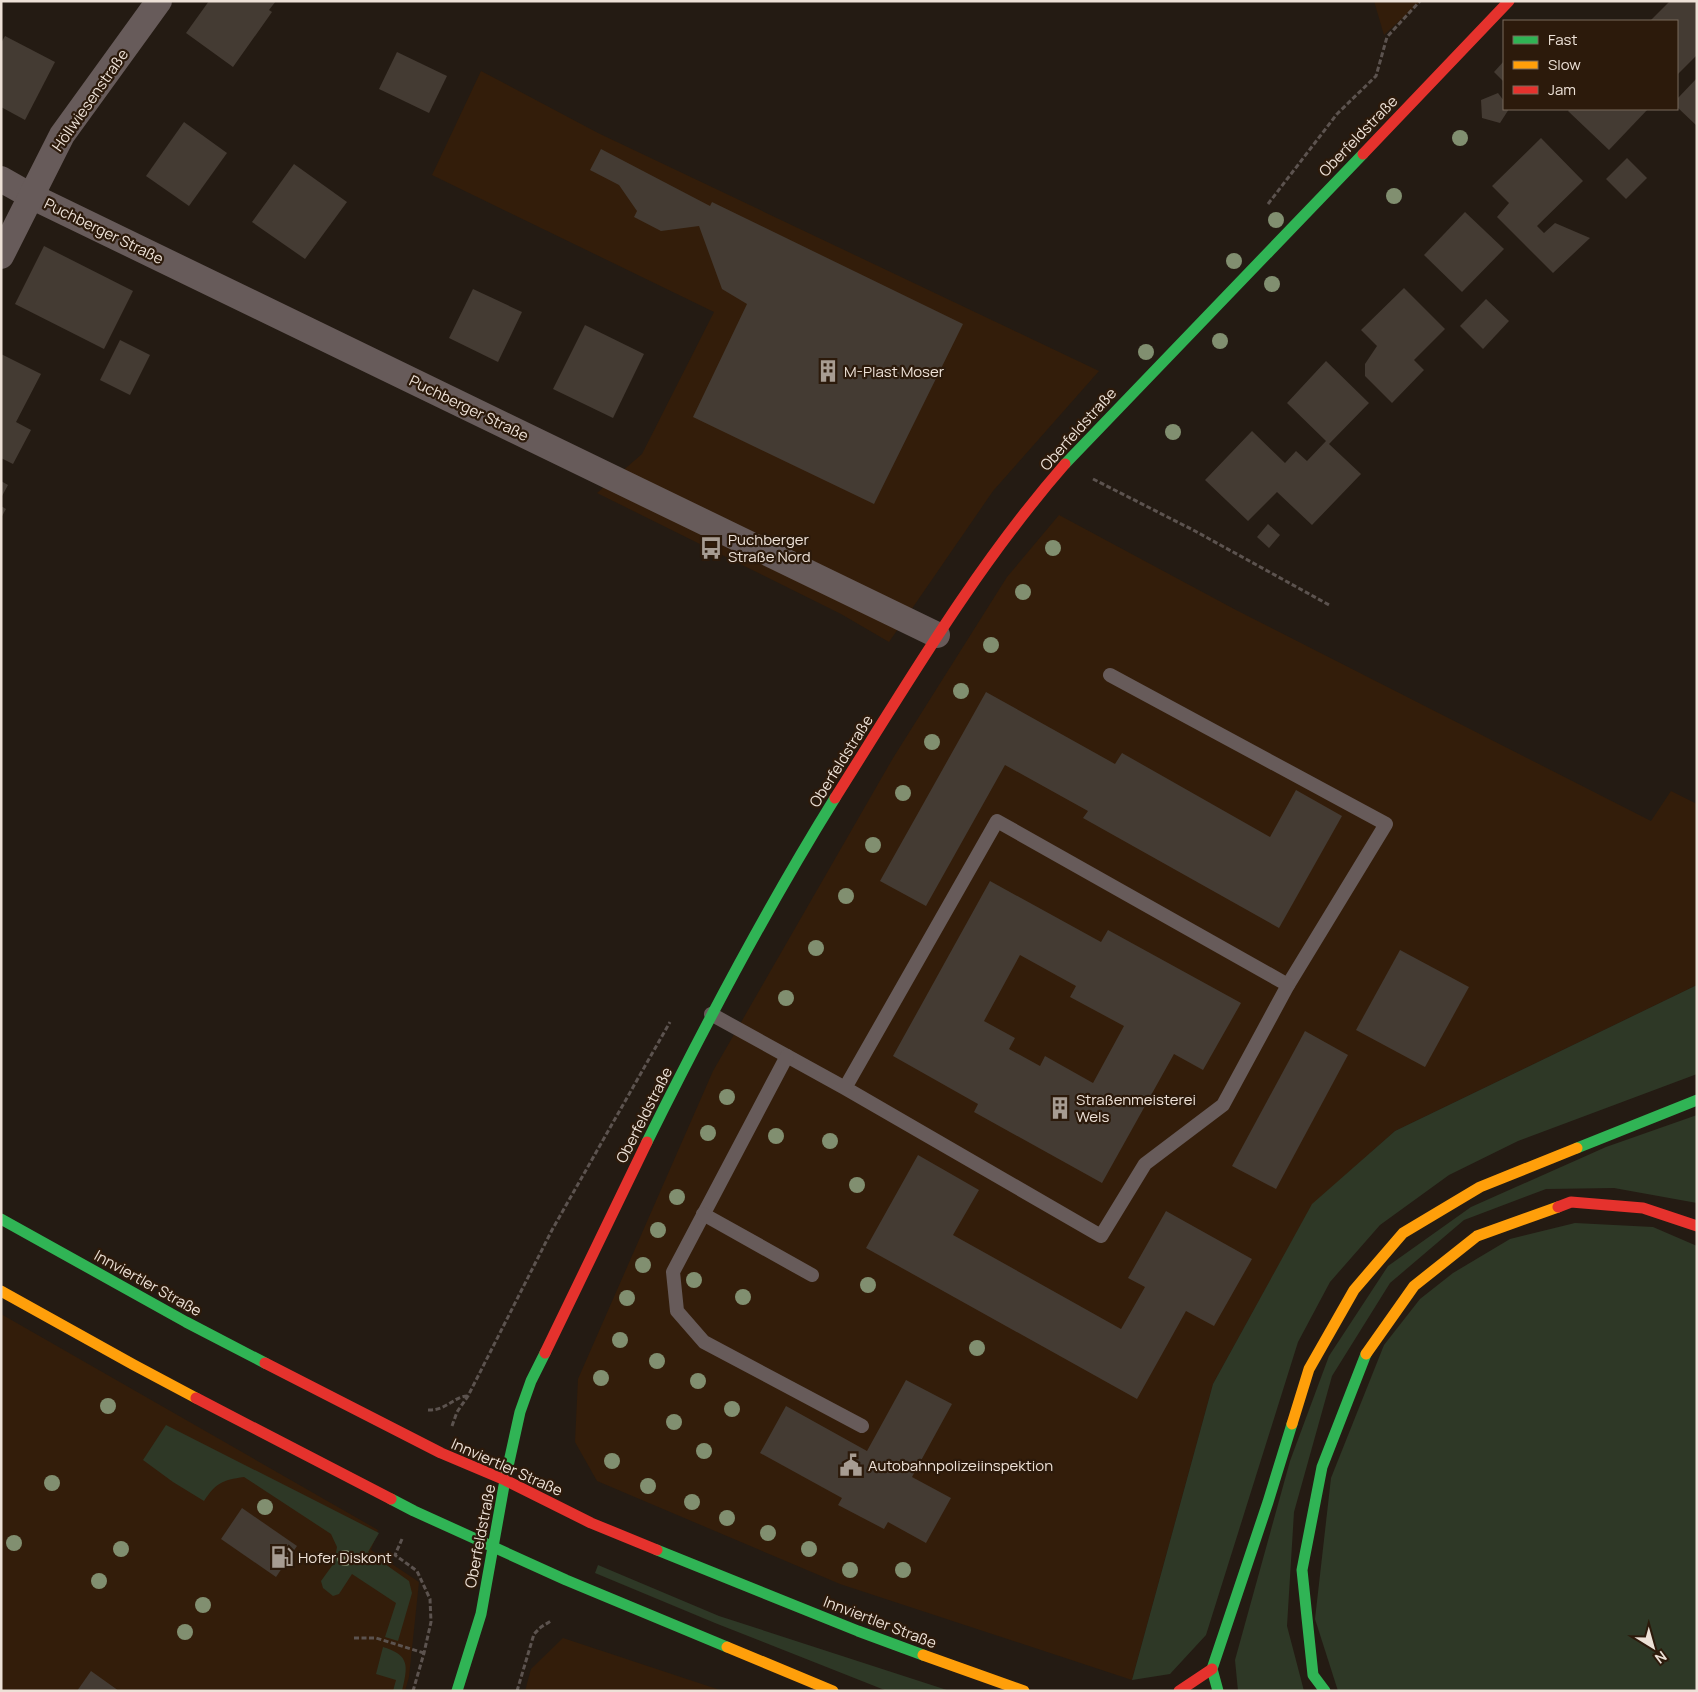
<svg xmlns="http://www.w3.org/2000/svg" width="1698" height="1692" viewBox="0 0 1698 1692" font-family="Manrope,sans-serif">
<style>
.built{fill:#331d0a}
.green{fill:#2e3826}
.building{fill:#443b33;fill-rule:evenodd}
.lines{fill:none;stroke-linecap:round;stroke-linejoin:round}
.path{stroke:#5c534f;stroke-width:3;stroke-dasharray:5 2.5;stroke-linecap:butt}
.lane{stroke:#675b5a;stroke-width:14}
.street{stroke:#675b5a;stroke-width:26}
.fast{stroke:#30b455;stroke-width:11}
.slow{stroke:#ff9f0a;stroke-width:11}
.jam{stroke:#e5322d;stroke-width:11}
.tree{fill:#818f70}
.labels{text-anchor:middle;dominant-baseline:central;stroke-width:4.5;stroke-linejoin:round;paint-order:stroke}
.street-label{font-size:15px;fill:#ede1d7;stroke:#2c1a0b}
.poi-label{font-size:15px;fill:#ede1d7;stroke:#2c1a0b;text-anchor:start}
</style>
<rect width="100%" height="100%" fill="#241b13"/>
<!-- built -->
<g class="built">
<path d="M1374 1H1421L1384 35Z"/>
<path d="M481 71 598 133 1099 371 993 491 889 642 841 614 597 493 642 454 714 312 432 175Z"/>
<path d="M1059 515 1236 610 1651 821 1671 791 1697 804V985L1395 1131 1312 1205 1213 1384 1132 1680 840 1584 597 1481 575 1442 578 1379 713 1071 893 758 1007 577Z"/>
<path d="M1 1314 378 1530 371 1550 419 1582 409 1677 405 1691H1Z"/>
<path d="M563 1638 723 1691H525L531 1669Z"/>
</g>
<!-- green -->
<g class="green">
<path d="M1697 985V1074L1518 1141 1449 1175 1380 1225 1330 1282 1298 1342 1206 1635 1170 1674 1132 1680 1213 1384 1312 1204 1395 1131Z"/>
<path d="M1697 1115V1203L1614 1188 1546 1189 1464 1220 1390 1283 1332 1376 1294 1512 1287 1626 1304 1691H1238L1235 1660 1290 1461 1329 1356 1388 1266 1471 1207 1606 1147Z"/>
<path d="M1575 1223 1653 1227 1697 1246V1691H1338L1315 1619 1331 1478 1384 1345 1420 1299 1453 1273 1510 1239Z"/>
<path d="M166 1425 379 1533 368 1552 409 1581 412 1593 398 1641 385 1637 396 1603 352 1574 339 1594 333 1596 323 1588 321 1581 334 1563 337 1547 331 1534 244 1477C222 1480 216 1483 204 1501L173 1482 143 1460Z"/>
<path d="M598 1565 719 1616 950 1691H887L872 1685 715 1623 595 1573Z"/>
<path d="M383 1647C410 1655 408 1666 402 1691H393L396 1680 376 1674Z"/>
</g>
<!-- building -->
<g class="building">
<path d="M209 1H276L269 10 272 12 233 67 186 33Z"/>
<path d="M1670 1 1697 2V55L1677 75V21H1650Z"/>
<path d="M5 36 55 62 25 120 1 107V43Z"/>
<path d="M397 52 447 76 429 113 379 89Z"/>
<path d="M1504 61V82L1494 72Z"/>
<path d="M1697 78V126L1677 107V99Z"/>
<path d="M1498 93 1504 101V109H1509L1500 123 1482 118 1481 100Z"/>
<path d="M1570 109H1648L1609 150 1568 111Z"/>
<path d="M184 122 227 153 189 206 146 176Z"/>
<path d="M1541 138 1583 181 1537 226 1544 233 1555 223 1590 238 1553 273 1497 217 1509 203 1492 186Z"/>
<path d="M601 149 710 206 712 202 963 324 874 504 693 417 747 304 722 289 699 226 661 231 634 217 637 211 619 185 590 170Z"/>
<path d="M1627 158 1647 178 1626 199 1606 179Z"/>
<path d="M294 164 347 202 305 259 252 222Z"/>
<path d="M1465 212 1504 249 1462 292 1424 255Z"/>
<path d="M44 246 133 291 104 349 15 304Z"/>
<path d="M1404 288 1445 329 1414 360 1424 370 1392 403 1365 376V364L1377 346 1361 330Z"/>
<path d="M473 289 522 312 498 362 449 338Z"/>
<path d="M1486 299 1509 321 1483 349 1460 326Z"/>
<path d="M585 325 644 354 613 418 553 389Z"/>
<path d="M120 340 150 355 130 395 100 380Z"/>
<path d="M1 354 41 374 16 422 31 430 13 464 1 458Z"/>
<path d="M1326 361 1369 403 1329 444 1361 474 1312 525 1277 492 1248 521 1205 480 1252 431 1285 463 1296 451 1307 461 1326 441 1287 403Z"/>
<path d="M1 481 8 485 1 498Z"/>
<path d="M1 506 6 509 1 518Z"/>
<path d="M1268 524 1280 535 1269 548 1257 537Z"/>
<path d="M986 692 1115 764 1122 753 1270 837 1296 790 1342 816 1279 928 1083 818 1088 811 1005 765 926 906 880 881Z"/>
<path d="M990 881 1101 942 1108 930 1241 1003 1203 1070 1174 1054 1102 1183 974 1112 978 1104 893 1056ZM1020 955 1076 986 1070 997 1124 1026 1093 1083 1045 1056 1040 1066 1009 1049 1015 1038 984 1021Z"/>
<path d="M1400 950 1469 987 1425 1067 1356 1030Z"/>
<path d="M1305 1031 1348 1055 1276 1189 1232 1166Z"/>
<path d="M918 1155 979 1190 953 1235 1121 1329 1145 1287 1128 1278 1166 1211 1252 1259 1214 1326 1186 1311 1137 1399 866 1248Z"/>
<path d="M906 1380 952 1404 912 1477 951 1498 926 1543 888 1522 884 1529 838 1505 842 1498 760 1453 786 1406 867 1451Z"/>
<path d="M242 1508 297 1546 276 1577 221 1539Z"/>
<path d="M91 1671 119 1691H77Z"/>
</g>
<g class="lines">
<!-- path -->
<g class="path">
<path d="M1268 204 1337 114 1376 76 1387 37 1420 1"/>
<path d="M1093 479 1195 531 1331 606"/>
<path d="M428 1410C446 1411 454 1396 468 1396"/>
<path d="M452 1426 457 1412 468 1396 552 1230 670 1022"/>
<path d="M402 1539 395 1555 417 1571 430 1599 431 1622 424 1653 413 1691"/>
<path d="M354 1638H376L424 1653"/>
<path d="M517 1691 534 1634 541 1627 551 1621"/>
</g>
<!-- lane -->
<g class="lane">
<path d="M1110 675 1386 824 1288 985"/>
<path d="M711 1014 845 1088 1101 1236 1145 1164 1223 1105 1288 985 997 821 845 1088"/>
<path d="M787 1056 673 1272 677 1311 704 1342 862 1426"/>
<path d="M703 1214 812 1275"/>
</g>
<!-- street -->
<g class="street">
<path d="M1 179 31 196 937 635"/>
<path d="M1 256 62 135 159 1"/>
</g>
<!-- fast -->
<g class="fast">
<path d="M1065 464 1363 154"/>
<path d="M647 1142C705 1025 766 909 835 798"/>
<path d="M1577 1148 1697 1100"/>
<path d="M1 1219 186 1322 265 1363"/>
<path d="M391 1499 414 1511 566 1580 727 1647"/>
<path d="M657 1550 858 1631 923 1655"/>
<path d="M457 1691 481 1614 505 1480 520 1412 531 1381 545 1353"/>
<path d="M1218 1691 1212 1669 1268 1502 1292 1424"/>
<path d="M1325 1691 1313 1675 1302 1570 1322 1467 1366 1354"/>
</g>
<!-- slow -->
<g class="slow">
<path d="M1 1291 134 1365 196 1398"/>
<path d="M1366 1354 1414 1286 1477 1236 1558 1207"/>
<path d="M1292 1424 1309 1369 1354 1290 1403 1233 1480 1187 1577 1148"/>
<path d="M727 1647 833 1691"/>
<path d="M923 1655 1024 1691"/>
</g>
<!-- jam -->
<g class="jam">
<path d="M1363 154 1509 1"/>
<path d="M835 798C907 684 976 566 1065 464"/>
<path d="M1558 1207 1571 1202 1643 1208 1697 1226"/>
<path d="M545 1353 647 1142"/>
<path d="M265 1363 441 1453 505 1480 591 1523 657 1550"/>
<path d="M196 1398 391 1499"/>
<path d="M1179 1691 1212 1669"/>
</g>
</g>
<!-- trees -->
<g class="tree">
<circle cx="1460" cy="138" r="8"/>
<circle cx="1394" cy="196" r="8"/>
<circle cx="1276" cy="220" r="8"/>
<circle cx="1234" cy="261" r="8"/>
<circle cx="1272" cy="284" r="8"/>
<circle cx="1220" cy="341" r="8"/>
<circle cx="1146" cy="352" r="8"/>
<circle cx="1173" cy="432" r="8"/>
<circle cx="1053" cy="548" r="8"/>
<circle cx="1023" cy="592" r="8"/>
<circle cx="991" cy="645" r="8"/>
<circle cx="961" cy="691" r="8"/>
<circle cx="932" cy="742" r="8"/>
<circle cx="903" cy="793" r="8"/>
<circle cx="873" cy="845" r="8"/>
<circle cx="846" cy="896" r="8"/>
<circle cx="816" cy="948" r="8"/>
<circle cx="786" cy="998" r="8"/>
<circle cx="727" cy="1097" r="8"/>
<circle cx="708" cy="1133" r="8"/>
<circle cx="776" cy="1136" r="8"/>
<circle cx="830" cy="1141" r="8"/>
<circle cx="857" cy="1185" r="8"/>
<circle cx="677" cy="1197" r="8"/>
<circle cx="658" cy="1230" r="8"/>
<circle cx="643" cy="1265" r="8"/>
<circle cx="694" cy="1280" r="8"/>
<circle cx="868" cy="1285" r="8"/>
<circle cx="743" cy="1297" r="8"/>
<circle cx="627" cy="1298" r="8"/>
<circle cx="620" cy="1340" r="8"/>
<circle cx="977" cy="1348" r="8"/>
<circle cx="657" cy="1361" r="8"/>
<circle cx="601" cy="1378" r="8"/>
<circle cx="698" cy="1381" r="8"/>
<circle cx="108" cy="1406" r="8"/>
<circle cx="732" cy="1409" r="8"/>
<circle cx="674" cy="1422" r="8"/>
<circle cx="704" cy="1451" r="8"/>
<circle cx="612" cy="1461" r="8"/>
<circle cx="52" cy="1483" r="8"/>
<circle cx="648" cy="1486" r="8"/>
<circle cx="692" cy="1502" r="8"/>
<circle cx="265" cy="1507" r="8"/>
<circle cx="727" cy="1518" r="8"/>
<circle cx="768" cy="1533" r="8"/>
<circle cx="14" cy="1543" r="8"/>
<circle cx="121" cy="1549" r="8"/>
<circle cx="809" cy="1549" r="8"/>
<circle cx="345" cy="1558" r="8"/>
<circle cx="850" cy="1570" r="8"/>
<circle cx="903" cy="1570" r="8"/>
<circle cx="99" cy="1581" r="8"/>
<circle cx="203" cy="1605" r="8"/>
<circle cx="185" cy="1632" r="8"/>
</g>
<!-- icons -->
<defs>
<symbol id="building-bare" viewBox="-9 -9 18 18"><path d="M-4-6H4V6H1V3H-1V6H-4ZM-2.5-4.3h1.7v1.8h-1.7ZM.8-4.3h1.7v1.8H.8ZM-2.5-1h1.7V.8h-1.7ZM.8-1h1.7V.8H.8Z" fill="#a79c92" stroke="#2c1a0b" stroke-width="2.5" paint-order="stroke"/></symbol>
<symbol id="bus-bare" viewBox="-9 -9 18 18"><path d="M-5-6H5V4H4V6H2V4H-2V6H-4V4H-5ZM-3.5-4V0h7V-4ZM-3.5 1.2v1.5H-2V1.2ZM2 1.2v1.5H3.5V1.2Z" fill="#a79c92" stroke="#2c1a0b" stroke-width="2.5" paint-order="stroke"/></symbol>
<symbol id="civic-bare" viewBox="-9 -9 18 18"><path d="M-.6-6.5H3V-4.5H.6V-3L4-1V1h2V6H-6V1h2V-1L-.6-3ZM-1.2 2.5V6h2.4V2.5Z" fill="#a79c92" stroke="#2c1a0b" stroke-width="2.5" paint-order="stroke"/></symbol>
<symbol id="fuel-bare" viewBox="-9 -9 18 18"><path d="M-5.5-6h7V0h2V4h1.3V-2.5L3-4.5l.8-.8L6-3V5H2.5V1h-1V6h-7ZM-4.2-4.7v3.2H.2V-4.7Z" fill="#a79c92" stroke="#2c1a0b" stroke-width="2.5" paint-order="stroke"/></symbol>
</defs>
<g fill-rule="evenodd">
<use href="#building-bare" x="812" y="355" width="32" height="32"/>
<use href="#bus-bare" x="695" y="532" width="32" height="32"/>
<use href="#building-bare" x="1044" y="1092" width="32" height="32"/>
<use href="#civic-bare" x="835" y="1449" width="32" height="32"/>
<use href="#fuel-bare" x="266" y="1541" width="32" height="32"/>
</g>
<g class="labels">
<!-- street labels -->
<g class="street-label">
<text transform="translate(90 100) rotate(-55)">Höllwiesenstraße</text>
<text transform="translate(1358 136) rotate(-46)">Oberfeldstraße</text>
<text transform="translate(104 231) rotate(26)">Puchberger Straße</text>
<text transform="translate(469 408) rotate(26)">Puchberger Straße</text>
<text transform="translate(1078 429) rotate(-48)">Oberfeldstraße</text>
<text transform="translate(841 761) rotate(-58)">Oberfeldstraße</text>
<text transform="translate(644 1115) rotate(-63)">Oberfeldstraße</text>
<text transform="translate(148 1283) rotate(29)">Innviertler Straße</text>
<text transform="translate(507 1467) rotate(24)">Innviertler Straße</text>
<text transform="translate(480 1536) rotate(-79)">Oberfeldstraße</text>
<text transform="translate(880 1622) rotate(21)">Innviertler Straße</text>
</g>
<!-- poi labels -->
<g class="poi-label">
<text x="844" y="371">M-Plast Moser</text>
<text x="728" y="539">Puchberger<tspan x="728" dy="17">Straße Nord</tspan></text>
<text x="1076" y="1099">Straßenmeisterei<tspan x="1076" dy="17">Wels</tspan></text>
<text x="868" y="1465">Autobahnpolizeiinspektion</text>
<text x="298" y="1557">Hofer Diskont</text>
</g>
</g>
<!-- border -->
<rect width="1698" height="1692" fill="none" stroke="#ede1d7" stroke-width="5"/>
<!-- legend -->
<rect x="1503" y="20" width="175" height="90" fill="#2c1a0b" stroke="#796a5d"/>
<rect x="1513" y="36" width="25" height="8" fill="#30b455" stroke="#796a5d"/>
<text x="1548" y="45" font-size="15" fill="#ede1d7">Fast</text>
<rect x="1513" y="61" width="25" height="8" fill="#ff9f0a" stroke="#796a5d"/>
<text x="1548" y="70" font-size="15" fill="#ede1d7">Slow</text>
<rect x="1513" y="86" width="25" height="8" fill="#e5322d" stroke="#796a5d"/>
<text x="1548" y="95" font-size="15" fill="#ede1d7">Jam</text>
<!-- north arrow -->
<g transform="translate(1653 1647) rotate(143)" stroke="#2c1a0b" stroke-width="4" paint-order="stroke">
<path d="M0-4L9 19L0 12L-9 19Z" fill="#ede1d7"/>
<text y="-8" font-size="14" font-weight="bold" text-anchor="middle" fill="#ede1d7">N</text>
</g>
</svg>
